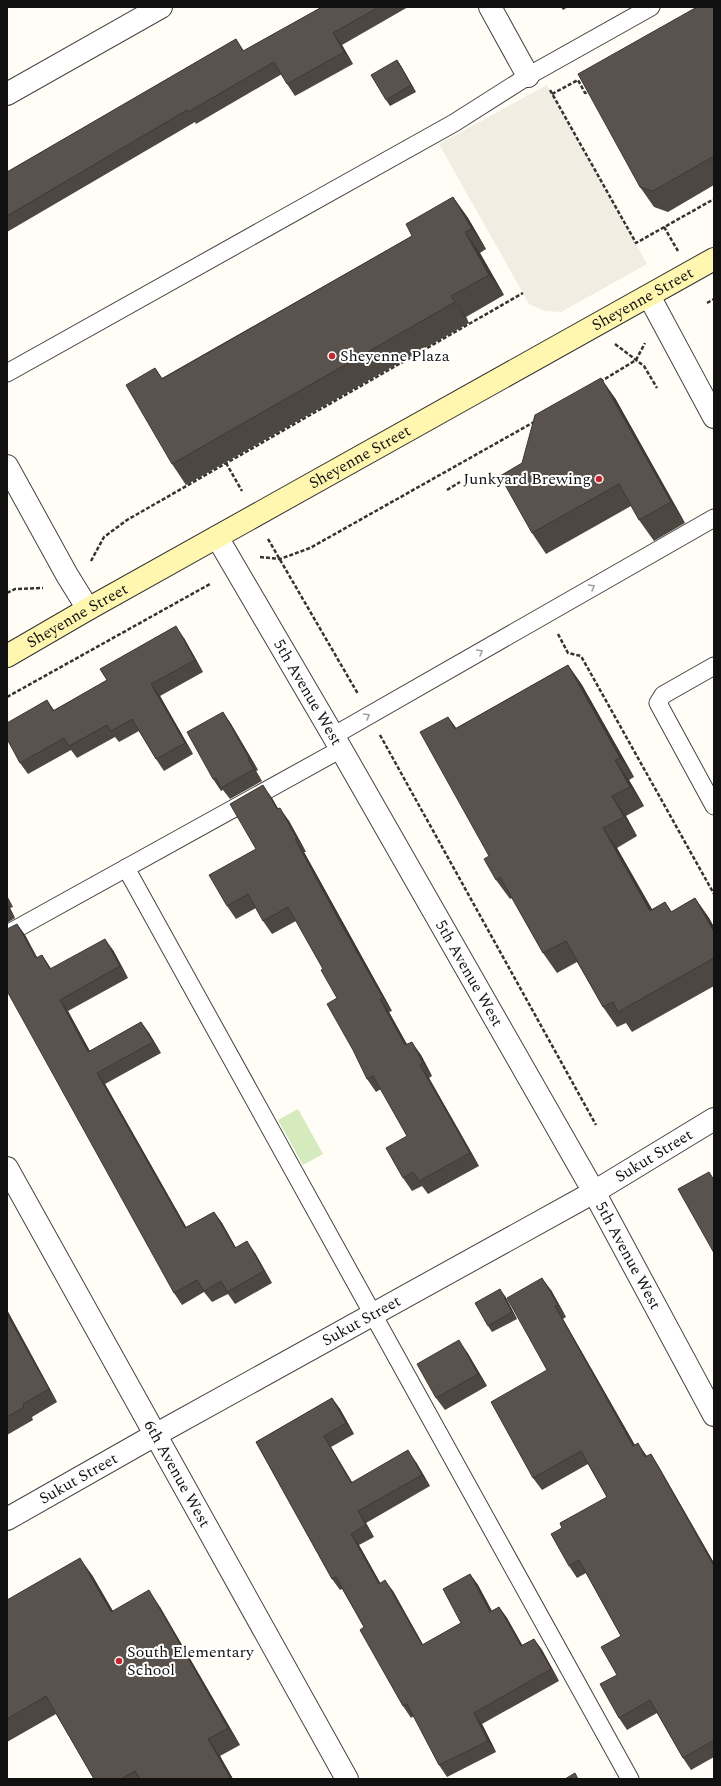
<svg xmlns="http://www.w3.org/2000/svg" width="721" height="1786" viewBox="0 0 721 1786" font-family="Spectral,serif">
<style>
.green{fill:#d5ebbd}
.plaza{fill:#f1ede2}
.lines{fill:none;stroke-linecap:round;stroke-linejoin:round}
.lane-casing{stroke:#444;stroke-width:19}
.street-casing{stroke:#444;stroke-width:24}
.secondary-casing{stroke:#333;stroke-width:24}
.path{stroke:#333;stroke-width:2.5;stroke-dasharray:4 2;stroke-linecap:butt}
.lane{stroke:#fff;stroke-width:17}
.street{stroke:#fff;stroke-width:22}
.secondary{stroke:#fff6b0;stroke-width:22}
.wall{fill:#4d4742}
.shaded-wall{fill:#3f3936}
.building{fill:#5a524d;stroke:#3f3936}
.oneway{stroke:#a0a0a0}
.poi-dot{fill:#c4262e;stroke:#fff;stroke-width:1.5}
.labels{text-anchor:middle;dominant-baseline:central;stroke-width:4;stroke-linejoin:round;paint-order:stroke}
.street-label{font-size:16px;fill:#111;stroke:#fff}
.poi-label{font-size:16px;fill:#111;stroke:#fff;text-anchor:start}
</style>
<rect width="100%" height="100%" fill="#fffdf5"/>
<!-- green -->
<path class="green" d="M298 1109 323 1154 303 1165 278 1120Z"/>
<!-- plaza -->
<path class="plaza" d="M547 85 647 264 561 312 545 311 529 304 439 144Z"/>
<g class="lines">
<defs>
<g id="lane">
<path d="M7 373 454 123 528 76 651 7"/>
<path d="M714 666 663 695 658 703 714 806"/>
<path d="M333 736 714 518"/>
<path d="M126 868 630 1779"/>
<path d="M7 934 341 749"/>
</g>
<g id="street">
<path d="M490 7 528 76"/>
<path d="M7 94 161 7"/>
<path d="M649 296 714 417"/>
<path d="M7 466 67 575 88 609"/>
<path id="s1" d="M217 537 341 749 594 1192 714 1415"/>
<path id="s2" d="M7 1168 347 1779"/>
<path id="s3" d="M7 1519 155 1435 594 1192 714 1119"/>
</g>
<g id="secondary">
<path id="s4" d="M7 656 88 609 714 259"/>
</g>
</defs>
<!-- lane casing -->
<use href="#lane" class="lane-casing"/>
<!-- street casing -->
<use href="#street" class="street-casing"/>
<!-- secondary casing -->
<use href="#secondary" class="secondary-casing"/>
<!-- path -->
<g class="path">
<path d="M550 90 636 243 714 199"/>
<path d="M552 94 578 80 585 93 590 91"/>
<path d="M664 227 678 251"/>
<path d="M707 303 714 299"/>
<path d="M615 344 644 366 657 388"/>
<path d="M600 382 636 360 645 343"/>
<path d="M226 463 242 491"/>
<path d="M447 490 460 482"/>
<path d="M268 539 358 694"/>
<path d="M260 557 280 559 310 548 534 422"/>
<path d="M91 561 104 537 127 520 523 293"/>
<path d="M7 593 15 589 43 588"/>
<path d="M558 634 568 653 581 656 714 894"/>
<path d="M7 697 210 584"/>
<path d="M380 735 596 1125"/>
</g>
<!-- lane -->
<use href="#lane" class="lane"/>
<!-- street -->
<use href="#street" class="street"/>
<!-- secondary -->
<use href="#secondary" class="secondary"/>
</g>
<!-- wall -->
<g class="wall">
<path d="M322 7H408L342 45 353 64 295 96 287 84 282 74 196 124 195 122 7 232V172L236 39 244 51Z"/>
<path d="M561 7H568L563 10Z"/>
<path d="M714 7V185L668 212 654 207 640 187Z"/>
<path d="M397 60 401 66 416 92 390 106 386 100Z"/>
<path d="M453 197 468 218 486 249 480 253 504 295 466 317 469 323 186 485 172 464 155 368 162 378 412 236Z"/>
<path d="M615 398 685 523 654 541 639 520 631 506 546 554 532 533 522 463Z"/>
<path d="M184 638 203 672 160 696 193 754 164 771 156 759 139 731 119 742 115 737 77 758 71 750 28 774 20 763 47 700 54 710Z"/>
<path d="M568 665 582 685 634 777 629 780 644 806 626 816 637 836 617 848 652 909 665 902 672 912 695 898 709 918 714 927V986L632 1032 626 1023 617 1027 603 1007 577 962 557 973 543 953 512 898 510 899 496 880 448 717 456 728Z"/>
<path d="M223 712 231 724 258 770 256 771 262 781 230 799 223 790 221 791 213 779Z"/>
<path d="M272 798 278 809 289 821 306 852H304L351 937 392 1011 389 1012 407 1044 421 1055 432 1076 429 1078 479 1166 428 1194 422 1186 412 1191 403 1178 407 1136 381 1089 376 1092 367 1079 337 998 323 969 296 921 272 934 263 921 256 908 236 919 227 906 256 849Z"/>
<path d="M7 896 13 907 10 908 15 918 7 923Z"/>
<path d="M17 924 25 935 37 958 42 955 51 969 113 950 128 978 68 1011 90 1051 141 1022 149 1033 161 1053 105 1084 186 1227 214 1212 222 1223 236 1248 255 1253 272 1283 235 1304 228 1294 212 1302 204 1292 182 1305 174 1293Z"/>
<path d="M551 1290 566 1317 563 1319 635 1445 647 1456 651 1454 659 1467 714 1563V1757L691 1770 683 1758 657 1713 627 1730 619 1718 617 1675 621 1636 586 1573 577 1578 569 1566 562 1528 607 1497 588 1464 542 1490 533 1478 547 1370Z"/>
<path d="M505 1296 517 1319 492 1332 488 1326Z"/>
<path d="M7 1310 57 1402 32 1417 33 1420 7 1435Z"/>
<path d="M467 1352 487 1386 445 1410 436 1398Z"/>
<path d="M332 1398 340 1409 354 1434 331 1447 352 1482 416 1462 430 1486 366 1523 374 1537 359 1545 380 1583 393 1591 423 1645 461 1623 470 1574 478 1585 492 1611 499 1607 507 1618 522 1645 534 1639 542 1650 559 1681 482 1724 496 1752 447 1777 439 1765 414 1716 411 1718 403 1706 364 1627 342 1589 340 1590 332 1579 256 1442Z"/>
<path d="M92 1575 113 1611 160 1607 240 1745 220 1756 233 1779H94L56 1714 7 1742V1600Z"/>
</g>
<!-- shaded-wall -->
<g class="shaded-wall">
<path d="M333 33 342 45 353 64 344 52Z"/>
<path d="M397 60 401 66 416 92 411 85Z"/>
<path d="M453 197 468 218 486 249 472 229Z"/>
<path d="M465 232 480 253 504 295 489 275Z"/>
<path d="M451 296 466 317 469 323Z"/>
<path d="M601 378 615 398 685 523 671 502Z"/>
<path d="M176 626 184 638 203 672 195 660Z"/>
<path d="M568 665 582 685 634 777 620 758Z"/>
<path d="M151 684 160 696 193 754 185 743Z"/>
<path d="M223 712 231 724 258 770 249 758Z"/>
<path d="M448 717 462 736 455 729Z"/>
<path d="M248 759 256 771 262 781 254 769Z"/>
<path d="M615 760 629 780 644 806 630 787Z"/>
<path d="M263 785 272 798 286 822 277 809Z"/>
<path d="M612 796 626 816 637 836 624 817Z"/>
<path d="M280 808 289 821 306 852 297 839Z"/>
<path d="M603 828 617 848 664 931 650 911Z"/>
<path d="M295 839 304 852 351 937 392 1011 383 998 341 924Z"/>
<path d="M7 896 13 907 7 898Z"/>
<path d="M695 898 709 918 714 927V932Z"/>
<path d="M7 904 10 908 15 918 7 906Z"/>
<path d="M17 924 25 935 44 970 36 958Z"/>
<path d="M105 939 113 950 128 978 120 966Z"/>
<path d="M42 955 50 967 58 981 50 969Z"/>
<path d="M380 999 389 1012 414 1058 405 1045Z"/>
<path d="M60 1000 68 1011 96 1063 88 1052Z"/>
<path d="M141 1022 149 1033 161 1053 153 1042Z"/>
<path d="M412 1042 421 1055 432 1076 423 1063Z"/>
<path d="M420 1065 429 1078 479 1166 470 1153Z"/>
<path d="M97 1073 105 1084 193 1239 185 1228Z"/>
<path d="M214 1212 222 1223 243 1260 235 1248Z"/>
<path d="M247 1241 255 1253 272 1283 264 1271Z"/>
<path d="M542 1278 551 1290 566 1317 558 1305Z"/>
<path d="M500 1289 505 1296 517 1319 512 1312Z"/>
<path d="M555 1306 563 1319 642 1458 633 1446Z"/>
<path d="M7 1310 57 1402 49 1389 7 1314Z"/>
<path d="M459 1340 467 1352 487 1386 478 1374Z"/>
<path d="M332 1398 340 1409 354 1434 346 1423Z"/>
<path d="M324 1436 331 1447 359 1494 351 1483Z"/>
<path d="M638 1443 646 1455 654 1469 645 1457Z"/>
<path d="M408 1450 416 1462 430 1486 422 1475Z"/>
<path d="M651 1454 659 1467 714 1563V1566Z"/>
<path d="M358 1511 366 1523 374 1537 366 1525Z"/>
<path d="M351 1534 359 1545 387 1595 379 1584Z"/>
<path d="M80 1558 92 1575 123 1629 111 1612Z"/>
<path d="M470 1574 478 1585 498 1623 490 1612Z"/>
<path d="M385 1580 393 1591 430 1657 422 1645Z"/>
<path d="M149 1590 160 1607 240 1745 228 1728Z"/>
<path d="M499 1607 507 1618 529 1657 521 1646Z"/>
<path d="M534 1639 542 1650 559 1681 551 1669Z"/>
<path d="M474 1713 482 1724 496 1752 488 1741Z"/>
<path d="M208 1739 220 1756 233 1779H231Z"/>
</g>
<!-- building -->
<g class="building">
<path d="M322 7H379L333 33 344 52 287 84 274 62 188 112 187 110 7 216V172L236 39 243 51Z"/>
<path d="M697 7H714V156L653 191 640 187 578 74Z"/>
<path d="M397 60 411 85 386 100 371 75Z"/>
<path d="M453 197 472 229 465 232 489 275 451 296 455 302 172 464 126 385 155 368 162 379 412 236 406 224Z"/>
<path d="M601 378 671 502 639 520 619 484 532 533 500 476 522 463 535 415Z"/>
<path d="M176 626 195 660 151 684 185 743 156 759 132 719 111 731 107 725 69 746 64 738 20 763 7 739V723L47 700 53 711 107 680 100 669Z"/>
<path d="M568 665 620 758 615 760 630 787 612 796 624 817 603 828 650 911 665 902 671 912 695 898 714 932V958L618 1012 613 1002 603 1007 566 941 543 953 500 877 496 880 484 859 489 856 420 732 448 717 455 729Z"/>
<path d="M223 712 249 758 248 759 254 769 221 788 216 778 213 779 187 732Z"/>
<path d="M263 785 277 809 280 808 297 839H295L341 924 383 998 380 999 405 1045 412 1042 423 1063 420 1065 470 1153 419 1181 413 1172 403 1178 386 1148 407 1136 373 1076 367 1079 353 1050 327 1004 337 998 321 970 323 969 288 907 263 921 248 894 227 906 209 875 256 849 230 804Z"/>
<path d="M17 924 36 958 42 955 50 969 105 939 120 966 60 1000 88 1052 141 1022 153 1042 97 1073 185 1228 214 1212 235 1248 247 1241 264 1271 227 1292 221 1281 204 1291 197 1280 174 1293 7 991V929Z"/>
<path d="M709 1172 714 1180V1253L678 1189Z"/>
<path d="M542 1278 558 1305 555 1306 633 1446 638 1443 645 1457 651 1454 714 1566V1740L683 1758 650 1700 619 1718 600 1684 617 1675 601 1647 621 1636 579 1560 569 1566 551 1534 562 1528 560 1523 607 1497 581 1451 533 1478 491 1402 547 1370 507 1298Z"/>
<path d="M500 1289 512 1312 488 1326 475 1303Z"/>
<path d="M7 1314 49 1389 23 1404 24 1407 7 1417Z"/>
<path d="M459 1340 478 1374 436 1398 417 1364Z"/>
<path d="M332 1398 346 1423 324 1436 351 1483 408 1450 422 1475 358 1511 366 1525 351 1534 379 1584 385 1580 422 1645 461 1623 443 1589 470 1574 490 1612 499 1607 521 1646 534 1639 551 1669 474 1713 488 1741 439 1765 407 1704 403 1706 360 1630 364 1627 336 1577 332 1579 256 1442Z"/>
<path d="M80 1558 111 1612 149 1590 228 1728 208 1739 231 1779H140L135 1771 121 1779H94L46 1696 7 1719V1600Z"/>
<path d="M575 1773 578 1779H565Z"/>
</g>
<!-- one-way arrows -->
<defs><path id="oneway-chevron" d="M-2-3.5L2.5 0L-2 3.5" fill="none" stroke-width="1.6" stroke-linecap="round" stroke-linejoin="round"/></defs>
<g class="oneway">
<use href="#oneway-chevron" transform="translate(592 587) rotate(-30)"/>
<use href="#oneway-chevron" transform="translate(480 652) rotate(-30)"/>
<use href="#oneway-chevron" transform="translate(367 716) rotate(-30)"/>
</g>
<!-- markers -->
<g class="poi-dot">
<circle cx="332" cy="356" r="4"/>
<circle cx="599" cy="479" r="4"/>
<circle cx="119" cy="1661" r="4"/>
</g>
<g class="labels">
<!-- street labels -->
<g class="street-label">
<text stroke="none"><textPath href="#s4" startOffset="729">Sheyenne Street</textPath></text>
<text stroke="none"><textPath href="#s4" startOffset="405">Sheyenne Street</textPath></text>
<text stroke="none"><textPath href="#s4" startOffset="81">Sheyenne Street</textPath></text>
<text stroke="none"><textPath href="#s1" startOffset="180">5th Avenue West</textPath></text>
<text stroke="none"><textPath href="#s1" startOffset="504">5th Avenue West</textPath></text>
<text stroke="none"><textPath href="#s3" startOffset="742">Sukut Street</textPath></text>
<text stroke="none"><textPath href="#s1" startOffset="828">5th Avenue West</textPath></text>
<text stroke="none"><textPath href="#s3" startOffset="406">Sukut Street</textPath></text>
<text stroke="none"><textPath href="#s2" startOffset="350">6th Avenue West</textPath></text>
<text stroke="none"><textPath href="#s3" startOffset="82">Sukut Street</textPath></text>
</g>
<!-- poi labels -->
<g class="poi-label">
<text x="340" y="356">Sheyenne Plaza</text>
<text x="591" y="479" text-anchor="end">Junkyard Brewing</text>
<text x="127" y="1652">South Elementary<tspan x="127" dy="18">School</tspan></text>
</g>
</g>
<!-- border -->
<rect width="721" height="1786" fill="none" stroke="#111111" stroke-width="16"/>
</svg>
